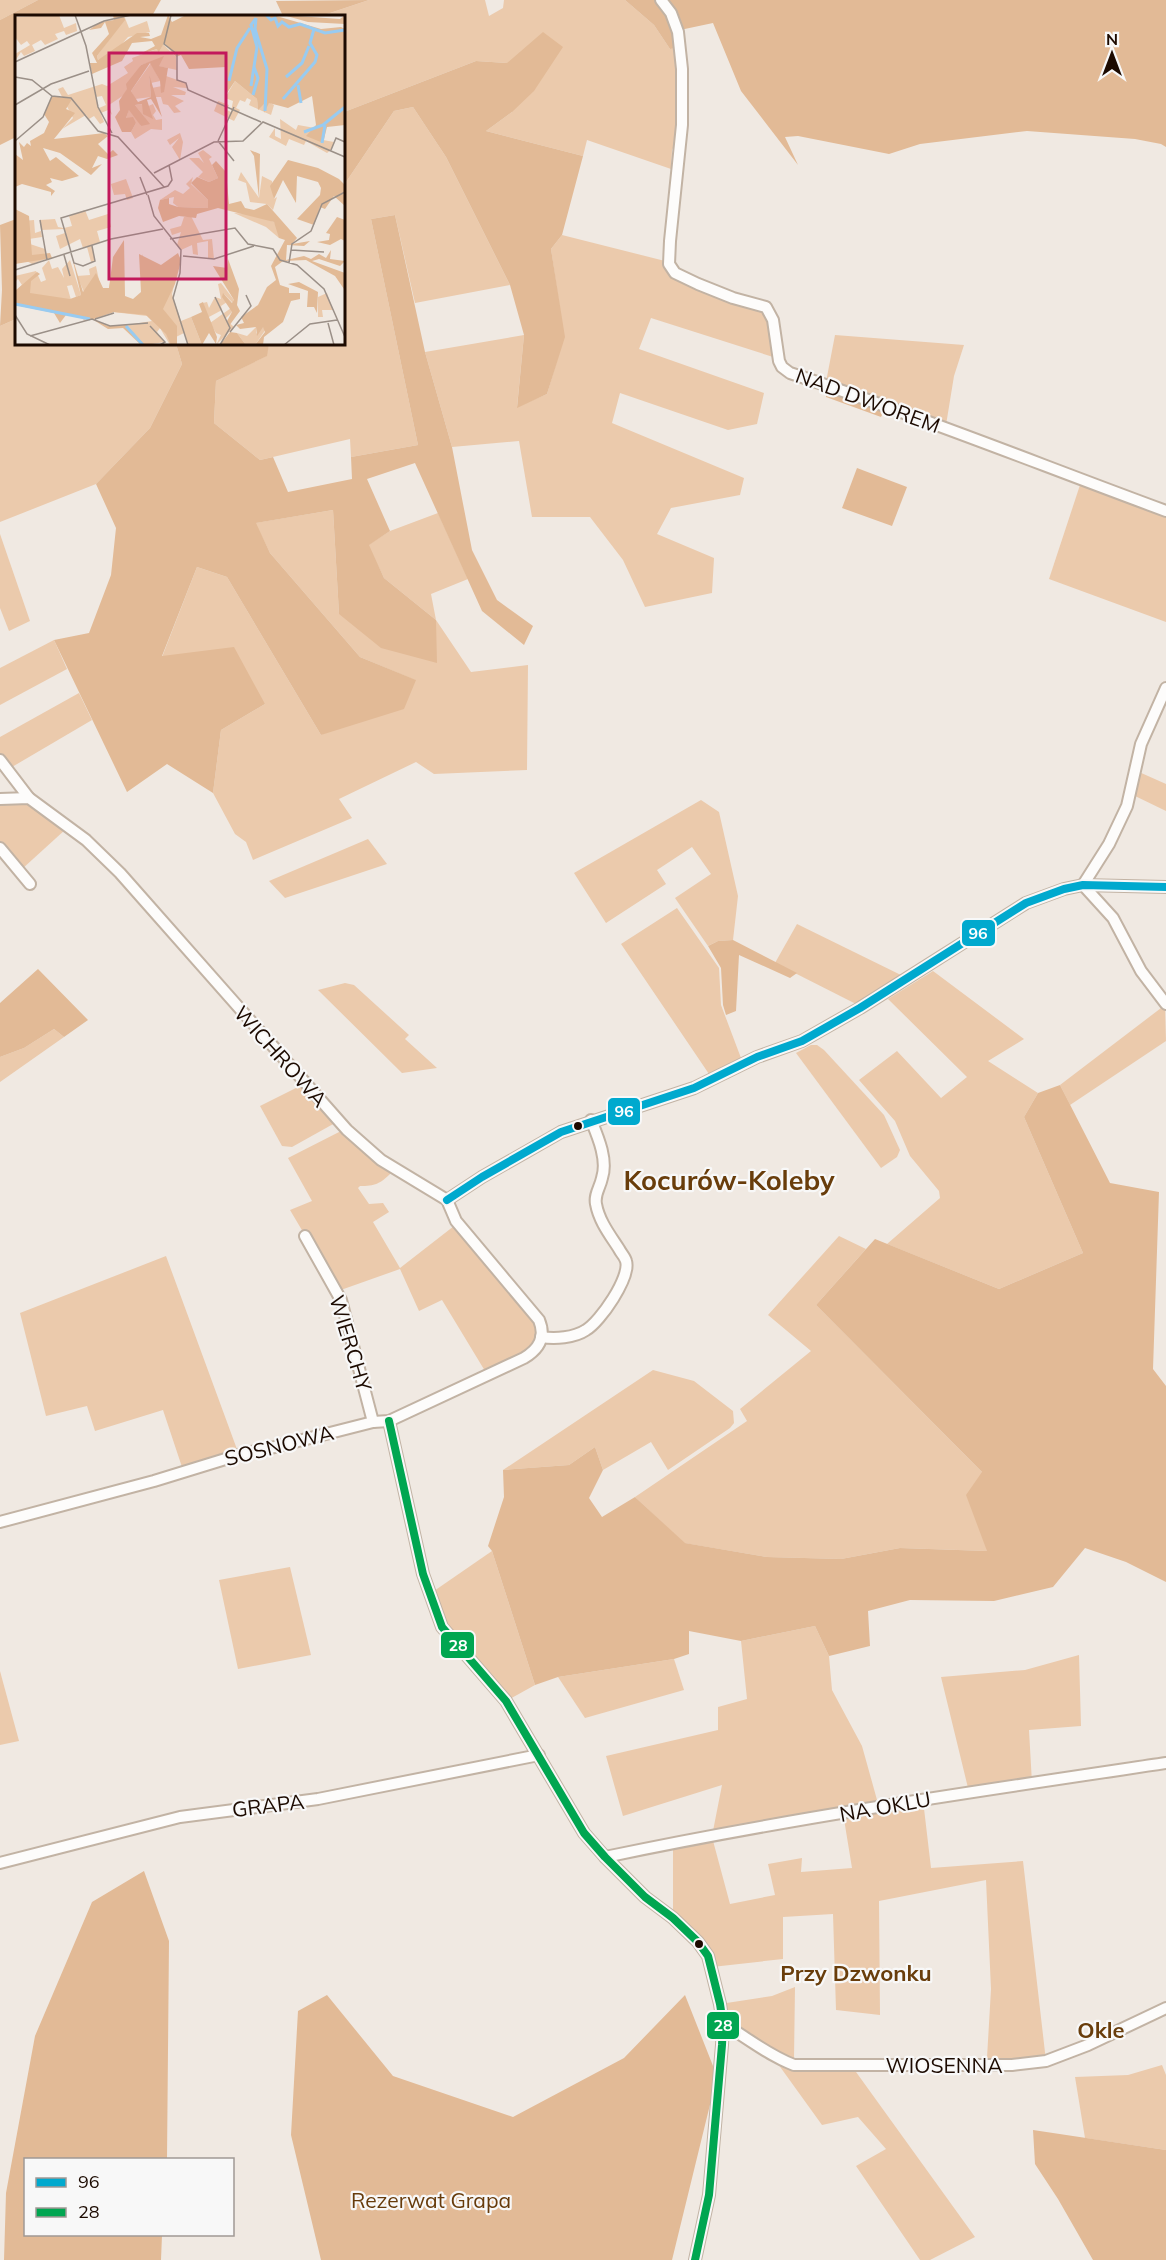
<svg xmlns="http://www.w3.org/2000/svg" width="1166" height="2260" viewBox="0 0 1166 2260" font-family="Mulish,sans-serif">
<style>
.green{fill:#ebcaac;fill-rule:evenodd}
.forest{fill:#e2ba96}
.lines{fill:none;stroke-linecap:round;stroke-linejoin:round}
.street-casing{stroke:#c2b3a4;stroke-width:14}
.street{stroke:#fdfcfb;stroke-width:10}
.bus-1-casing{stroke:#f8f8f8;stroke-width:12}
.bus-2-casing{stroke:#f8f8f8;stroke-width:12}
.bus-1{stroke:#00a9ce;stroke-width:8}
.bus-2{stroke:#00a651;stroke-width:8}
.bus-dot{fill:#1c0a00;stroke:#f8f8f8;stroke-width:2}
.labels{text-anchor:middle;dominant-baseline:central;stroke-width:4.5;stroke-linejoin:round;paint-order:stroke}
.street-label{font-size:21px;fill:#1c0a00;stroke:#f8f8f8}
.park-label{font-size:21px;fill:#673b0b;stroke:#f8f8f8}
.neighbourhood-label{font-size:22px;font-weight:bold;fill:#693d0b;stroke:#f8f8f8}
.district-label{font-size:27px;font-weight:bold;fill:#693d0b;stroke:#f8f8f8}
.inset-river{fill:none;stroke:#98cbf1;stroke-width:3}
.inset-road{fill:none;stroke:#9b9088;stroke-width:1.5}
.view{fill:#c2185b;fill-opacity:0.15;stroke:#c2185b;stroke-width:3}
.inset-edge{fill:none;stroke:#1c0a00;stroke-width:3}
.line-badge{stroke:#f8f8f8;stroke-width:2}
.badge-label{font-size:16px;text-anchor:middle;font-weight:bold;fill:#fff}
</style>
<rect width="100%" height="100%" fill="#f0e9e2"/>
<!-- green -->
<g class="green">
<path d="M0 0H38L0 20Z"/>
<path d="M369 0H485L489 16 503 8 504 0H625L654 25 670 49 678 48V139L672 150 671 169 587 140 583 156 486 131 512 112 507 63 476 61 344 112V16H321Z"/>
<path d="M413 107 446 157 510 285 415 303 395 215 371 219 418 445 351 457 350 439 260 460 214 423 216 381 266 356 269 344H344V185L394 111Z"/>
<path d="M562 235 665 261 666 266 763 308 770 323 773 357 651 318 639 349 764 393 757 424 728 430 620 393 612 423 744 478 740 495 671 508 657 534 714 558 712 593 645 607 623 560 590 517H532L519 441 452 447 425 352 524 335 517 407 547 394 564 337 551 249Z"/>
<path d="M16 319V344H176L182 364 150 428 96 484 0 522V326Z"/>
<path d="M835 335 964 345 954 376 946 425 826 382Z"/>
<path d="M1081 482 1166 515V622L1049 579Z"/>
<path d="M333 510 339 614 436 620 384 578 368 545 390 531 438 513 468 579 431 594 436 620 471 672 528 665 527 770 434 774 416 762 339 799 352 818 253 860 246 842 235 834 213 793 221 730 265 704 162 657 197 567 227 577 321 735 415 680 360 657 270 553 255 523Z"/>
<path d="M0 534 30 621 9 631 0 608Z"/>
<path d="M54 640 67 669 0 705V668Z"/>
<path d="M79 693 92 720 12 767 0 753V737Z"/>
<path d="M1139 772 1166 784V811L1133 795Z"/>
<path d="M701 800 719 812 738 896 733 940 718 941 708 946 675 898 711 874 692 847 657 870 666 884 606 923 574 873Z"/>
<path d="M0 804H29L66 829 22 869 0 842Z"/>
<path d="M368 839 387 864 285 898 269 881Z"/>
<path d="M677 908 719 968 721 1005 741 1058 740 1061 709 1074 621 944Z"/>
<path d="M797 924 905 977 858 1005 775 963Z"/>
<path d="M933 971 1024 1039 988 1061 1038 1093 1024 1117 1083 1253 999 1289 887 1244 940 1198 939 1191 910 1156 895 1121 859 1080 897 1051 941 1098 967 1077 888 999Z"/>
<path d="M345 983 354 985 409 1035 405 1039 437 1068 402 1073 318 990Z"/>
<path d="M1165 1005 1166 1041 1070 1105 1060 1085Z"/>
<path d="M54 1029 64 1037 0 1082V1057L24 1048Z"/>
<path d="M811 1045H817L824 1050 884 1115 900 1150 897 1157 881 1168 796 1053Z"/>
<path d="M302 1085 335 1123 292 1147 282 1146 260 1106Z"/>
<path d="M343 1130 364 1152 391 1173C380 1184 375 1186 360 1186L358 1188 369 1204 383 1203 389 1212 373 1222 400 1268 454 1226 536 1323 534 1343 525 1351 485 1371 442 1300 419 1311 400 1269 338 1291 290 1210 312 1201 288 1158Z"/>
<path d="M839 1236 866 1249 816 1305 982 1472 987 1551 900 1548 841 1559 767 1557 684 1543 635 1497 747 1421 740 1409 811 1351 768 1315Z"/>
<path d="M166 1256 238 1452 182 1467 163 1410 95 1431 87 1406 46 1416 20 1313Z"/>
<path d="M653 1370 694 1381 733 1411 734 1423 730 1428 668 1470 651 1442 603 1470 595 1447 569 1465 503 1470Z"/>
<path d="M492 1551 535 1685 506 1701 450 1632 439 1612 434 1591Z"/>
<path d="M290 1567 311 1655 238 1669 219 1580Z"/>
<path d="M815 1626 829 1656 832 1690 862 1746 879 1807 923 1800 931 1868 1023 1861 1046 2061 1012 2065 987 2058 991 1989 986 1880 879 1901 880 2015 836 2010 833 1914 783 1917V1959L712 1967 673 1918V1843L712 1836 722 1785 623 1816 606 1756 718 1730V1707L747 1699 741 1641ZM843 1813 852 1868 801 1872 802 1858 768 1864 775 1895 730 1904 712 1837Z"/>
<path d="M1079 1655 1081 1726 1029 1730 1032 1783 969 1792 941 1677 1025 1670Z"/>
<path d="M674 1659 684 1690 585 1718 558 1677Z"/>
<path d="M0 1671 19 1741 0 1745Z"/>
<path d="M795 1987 794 2059 851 2065 975 2237 930 2260H920L856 2166 886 2149 858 2117 822 2125 773 2057 723 2024 720 2004 772 1996Z"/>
<path d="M1162 2065 1166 2075V2150L1085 2138 1075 2077 1128 2075Z"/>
</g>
<!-- forest -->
<g class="forest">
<path d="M38 0H161L152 16H16V137L0 145V20Z"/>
<path d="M369 0 321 16H283L276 1Z"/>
<path d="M625 0H657L669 13 678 48 670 49 654 25Z"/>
<path d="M664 0H1166V147L1161 144 1135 139 1027 131 920 144 889 154 798 136 785 137 798 165 741 91 713 23 680 30Z"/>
<path d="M543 32 563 47 534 91 512 112 486 131 583 156 562 235 551 249 565 337 547 394 517 408 524 335 510 285 446 157 413 107 394 111 344 185V112L476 61 507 63Z"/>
<path d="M395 215 425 352 452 447 472 550 497 600 533 626 524 645 482 611 415 463 367 479 390 531 369 545 384 578 436 620 437 663 381 648 339 614 333 510 256 523 270 553 360 657 416 680 404 709 321 735 227 577 197 567 162 656 234 647 265 704 221 730 213 793 167 764 127 792 54 640 89 633 111 575 116 528 96 484 150 428 182 364 176 344H269L267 356 216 381 214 423 260 460 273 457 288 492 352 479 351 457 418 445 371 219Z"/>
<path d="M16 219V319L0 326 2 290 0 225Z"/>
<path d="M826 389 885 409 881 417 826 397Z"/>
<path d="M857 468 907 487 892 526 842 508Z"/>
<path d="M733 940 797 973 790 978 739 955 736 1011 726 1015 723 1005 721 968 708 946 718 941Z"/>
<path d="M38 969 88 1020 64 1037 54 1029 24 1048 0 1057V1003Z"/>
<path d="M1060 1085 1110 1183 1159 1192 1153 1369 1166 1386V1582L1126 1562 1085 1548 1053 1587 994 1601 910 1600 868 1611 870 1646 829 1656 815 1626 741 1641 689 1631V1654L674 1659 558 1677 535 1685 492 1551 488 1546 504 1497 503 1470 569 1465 595 1447 603 1470 589 1498 602 1517 635 1497 685 1543 767 1557 841 1559 900 1548 987 1551 966 1495 982 1472 816 1305 875 1239 999 1289 1083 1253 1024 1117 1038 1093Z"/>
<path d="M144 1871 169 1941 167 2159 26 2160V2234L162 2235 161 2260H4L6 2193 35 2036 92 1902Z"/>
<path d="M327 1995 393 2076 513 2117 624 2058 685 1995 717 2076 672 2260H321L291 2135 298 2011Z"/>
<path d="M1033 2130 1166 2150V2260H1093L1058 2199 1035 2164Z"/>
</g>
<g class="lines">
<defs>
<g id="street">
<path d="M661 0 671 13 678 32 682 69V125L670 241 669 264 675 273 698 284 733 298 766 307 773 320 779 361 782 367 790 373C917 415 1041 465 1166 511"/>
<path d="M0 760 29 798"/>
<path d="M0 799 29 798 86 840 120 873 347 1130 381 1160 447 1200 456 1221 539 1320C546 1337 539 1349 524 1358L389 1421 373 1422 263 1450 245 1453 154 1481 0 1522"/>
<path d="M0 848 30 884"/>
<path d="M1083 885 1109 844 1127 806 1141 744 1166 688"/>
<path d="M1083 885 1113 918 1141 971 1166 1004"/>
<path d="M447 1200 482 1177 561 1132 694 1088 757 1057 802 1041 860 1008 1026 903 1064 889 1083 885 1166 887"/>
<path d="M305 1236 341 1300 373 1422"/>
<path d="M541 1337C555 1339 574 1338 586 1330 600 1322 631 1277 626 1261 625 1257 621 1253 619 1249 610 1235 599 1221 596 1204 594 1194 600 1188 602 1178 608 1160 598 1137 591 1120"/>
<path d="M389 1421 423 1574 442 1627 506 1701 584 1833 605 1857 645 1897 673 1918 698 1942 708 1956 720 2004 723 2024 722 2045 709 2195 695 2260"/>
<path d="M605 1857C790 1818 978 1791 1166 1763"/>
<path d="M0 1863 180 1817 318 1799 539 1755"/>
<path d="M723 2024C747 2037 767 2055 794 2065H1012L1046 2061 1088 2045 1166 2008"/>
</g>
</defs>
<!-- street casing -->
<use href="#street" class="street-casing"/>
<!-- street -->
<use href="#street" class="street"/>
<defs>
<path id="bus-1" d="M447 1200 482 1177 561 1132 694 1088 757 1057 802 1041 860 1008 1026 903 1064 889 1083 885 1166 887"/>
<path id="bus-2" d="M389 1421 423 1574 442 1627 506 1701 584 1833 605 1857 645 1897 673 1918 698 1942 708 1956 720 2004 723 2024 722 2045 709 2195 695 2260"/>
</defs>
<!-- bus-1 casing -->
<use href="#bus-1" class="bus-1-casing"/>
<!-- bus-2 casing -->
<use href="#bus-2" class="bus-2-casing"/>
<!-- bus-1 -->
<use href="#bus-1" class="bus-1"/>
<!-- bus-2 -->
<use href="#bus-2" class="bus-2"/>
</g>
<!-- markers -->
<g class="bus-dot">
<circle cx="578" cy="1126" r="5"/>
<circle cx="699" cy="1944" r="5"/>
</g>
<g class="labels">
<!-- street labels -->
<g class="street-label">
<text transform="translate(868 400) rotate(20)">NAD DWOREM</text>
<text transform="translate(281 1056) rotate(48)">WICHROWA</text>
<text transform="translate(351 1343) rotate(73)">WIERCHY</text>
<text transform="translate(279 1445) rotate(-14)">SOSNOWA</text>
<text transform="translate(268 1805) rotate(-7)">GRAPA</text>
<text transform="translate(885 1806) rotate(-10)">NA OKLU</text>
<text x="944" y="2065">WIOSENNA</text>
</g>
<!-- park labels -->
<g class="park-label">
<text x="431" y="2200">Rezerwat Grapa</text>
</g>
<!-- neighbourhood labels -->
<g class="neighbourhood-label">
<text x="856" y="1973">Przy Dzwonku</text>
<text x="1101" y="2030">Okle</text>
</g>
<!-- district labels -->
<g class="district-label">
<text x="729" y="1180">Kocurów-Koleby</text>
</g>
</g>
<!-- overview -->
<g transform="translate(15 15)">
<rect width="330" height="330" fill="#f0e9e2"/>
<path d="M44 0 49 13 61 8 62 16 51 20 49 16 40 19 43 24 30 30 26 25 17 30 20 36 9 41 6 37 0 46V39L15 30 12 26 6 30 0 22V2ZM110 3 114 13 132 6 135 17 113 22 100 37 83 45 82 41ZM148 29 161 42 162 55 143 51 145 44 126 50 109 80 94 90 97 100 93 95 86 98 84 93 91 90 87 81 81 82 83 92 89 107 85 109 79 101 74 104 71 100 47 114 58 103 43 74 48 72 53 80 87 69 92 71 113 58 109 52 118 46 117 43 142 34 143 39ZM136 48 145 66 136 68 134 59 136 82 120 84 116 76ZM151 61 171 68 172 73 158 72 171 77 170 80H156L169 86 160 91 166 97 159 98 153 90 148 89 146 82H140L137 73 147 71 146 78ZM220 66 242 84 243 94 251 87 249 97 254 87 259 90 256 100 234 90 236 85 232 83 230 87 225 85 221 93 225 95 219 106 199 96 203 86 214 90 212 95 216 97 218 86 210 83ZM128 89 133 96 131 92 138 89 141 96 138 100 141 105 147 104V115L136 114 120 124 116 117 121 108 111 103 114 94 117 95 126 111 130 103 120 90ZM265 104 281 115 283 110 300 113 297 123 319 127 316 135 312 138 291 126 289 130 274 124 271 131 254 122 260 113V121L266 124ZM165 118 168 127 165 145 157 132 164 123 155 130 152 125ZM188 135 197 142 194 144 203 163 194 167 183 162 188 157 174 143H184L189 148 183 138ZM226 157 244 183 247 161 257 166 259 184 262 182 258 195 252 189 235 187 231 168 223 165ZM178 162 176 169 193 185V193L163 192 158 188 159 182 145 185 160 175 168 179 175 173 171 169ZM111 164 118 183 112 185 110 179 99 180 96 169ZM70 195 74 205 93 199 96 212 82 216 85 227 77 230 80 246 76 247 72 232 68 233 65 224 45 234 41 221 50 218 49 214 26 215 25 205 40 204 43 212 49 213 57 211 54 201ZM219 198 237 199 259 207 265 217 264 223 251 212ZM176 201 188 225 197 224 199 244H193V226L182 228 183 240 178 239 177 230 166 235 162 230 166 217 157 220 155 214 166 211 169 202ZM19 205 20 218 26 216 27 222 14 224 15 229 30 234 31 244 17 249 10 245 0 249 8 206ZM127 239 132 253 145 257 166 241 157 279 166 306 176 302 187 330H173L169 318 161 322 162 330H155L145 313 142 317 150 327 130 330 112 310 137 306 132 301 98 297 69 306 67 302 0 290V276L7 270 3 264 0 267V261L21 256 26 267 31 265 27 253 34 245 37 254 43 252 49 263 47 254 55 245 66 280 61 282 57 270 52 271 56 285 70 284 75 269 69 277 62 261 75 260 74 254 81 251 85 270 93 278 99 248 109 287H128ZM206 268 219 285 218 288 209 279 212 287 206 291 207 295 192 303 188 288 192 287 194 293 200 282 206 284 203 269ZM312 278 318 295H307L308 302H303V282ZM216 293 217 297 210 304 219 312 201 330 206 320 201 318 195 308ZM247 311 251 314 240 330H231L222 318 232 321 241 312V319Z" fill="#ebcaac"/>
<path d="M98 0H109L110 5 82 41 83 45 122 18H134L135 21 125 22 136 24 146 20 153 0 157 7 171 0H258L306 14 326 12 330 14V110L312 112 308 128 291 121 301 110 297 81 273 93 254 88 249 98 250 88 243 95 242 84 220 66 212 78 211 52 174 54 166 40 161 42 149 28 143 39 142 34 123 40 140 31 137 26 117 28 107 46 77 59 75 48H82L77 38 94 19 90 7 86 13 74 15 85 7 99 5ZM268 0 325 4 330 0V9L293 7ZM149 41 144 51 153 53 149 77 146 78 145 66 135 48 116 76 123 87 136 82 134 59 147 102 136 84 132 85 138 104 128 99 127 89 120 90 135 109 126 111 114 95 111 103 118 102 121 108 116 117H107L100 102 105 95 104 86 112 74 111 69 126 50ZM37 81 57 84 51 94 60 98 39 124 89 118 93 121 83 129 93 139 98 135 103 140 92 144 83 141 77 153 87 149 76 160 45 138 28 133 35 146 41 142 64 161 47 166 35 163 37 167 31 170 40 176 36 181V177L7 169 0 172V139L8 145 4 127 9 132 12 128 16 131 15 126 29 118 34 107 29 99ZM235 135 245 139 244 183 239 141ZM273 145 303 153 324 164 330 170V191L319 181 310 194 305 192 299 210 282 204 305 180 306 173 303 167 282 161 281 188 268 165 259 184 255 171ZM201 146 211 157 214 189 226 186 230 193 239 195 252 189 282 223 277 229 295 226 289 231 272 230 271 245 289 241 296 244 304 239 311 243 316 235 315 244 330 246 325 251 304 244 297 246 330 258 329 274 320 261 291 245 268 246 260 252 265 270 274 273V278H285V284L276 286 268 307 249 322 248 330H240L250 317 248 312 242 321 241 312 225 314 221 310 229 308 226 302 243 290 252 272 261 265 256 251 270 225 264 223 259 207 203 193 182 199 181 203 164 201 148 207 143 193 145 185 154 183V189L163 192 193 193V185L176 168 182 162 194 167 203 163 197 150ZM0 194 14 201 17 240 35 238 37 243 0 249ZM322 202 330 205V226L326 224 315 230 302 227 314 225 315 219 311 218ZM109 225 110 281 118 284 126 277 124 239 146 250 163 238 166 246 160 269 148 294 162 311V330H156L151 319 131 300 99 297 79 304 93 311 112 310 130 330H126L108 313 93 314 77 304 51 300 45 308 39 298 0 290V276L22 257 25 259 16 266 15 278 55 284 66 280 56 238 68 277 81 258 88 273H94L98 242ZM213 244 224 274 222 290 225 296 214 311 212 306 217 297 207 282 208 278 217 288 219 285 198 251 212 253ZM284 267 303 277 302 298 299 292H292L293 276 273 269ZM188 287 202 322 201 329 194 318 187 330 176 302 187 297 184 289ZM215 317 222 318 231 330H205Z" fill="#e2ba96"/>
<path class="inset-river" d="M251 0 256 5 260 3 263 11 267 7 274 12 285 9 310 18 330 15M241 3 240 14 252 54 250 96M271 62 287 48 294 31M214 66 222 33 235 13M283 70 286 88M236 71 242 32 236 10 241 3M238 80 243 63 239 52M268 84 300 47 302 40 295 28 299 14M289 117 308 110 330 92M307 128 310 110M0 289 75 304M111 311 128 330"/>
<path class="inset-road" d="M60 0 71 31 83 92 97 118M156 0 149 29 162 39V65L171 68 173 75 246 107M0 47 89 6 116 0M0 62 17 65 37 81 56 83 83 116 103 122 149 172M0 90 36 69 74 56M0 126 28 102 37 81M203 126 219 92M203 126 219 146M316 135 321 123 330 127M139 158 199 127 228 126 248 107 330 142M125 162 132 180M133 180 139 201 166 235 165 258 158 283 173 330M25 205 32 245M155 224 220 213 233 229 258 234 265 245 282 250 309 274 330 322M276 235 309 237M56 237 46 203 153 171 157 165 154 150M56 238 59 248 68 251 80 246 77 231M49 240 55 261M168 241 199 244 239 231M274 248 277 229 296 216 307 189 330 177M0 255 96 224 148 214M200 282 215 313 205 330M0 300 12 319 35 330M80 304 99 298M313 308 319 330M135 311 150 327 145 330M215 317 236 291 231 280M15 321 77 304 95 311 133 308M269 330 295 309 322 305"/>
<path class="view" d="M94 38H211V264H94Z"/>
<rect width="330" height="330" class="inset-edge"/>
</g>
<g class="line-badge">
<rect x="961" y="919" width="35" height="28" rx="6" fill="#00a9ce"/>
<rect x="607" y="1097" width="34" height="29" rx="6" fill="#00a9ce"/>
<rect x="440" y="1631" width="35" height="28" rx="6" fill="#00a651"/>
<rect x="706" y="2011" width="34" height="29" rx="6" fill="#00a651"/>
</g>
<g class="badge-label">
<text x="978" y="939">96</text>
<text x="624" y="1117">96</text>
<text x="458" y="1651">28</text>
<text x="723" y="2031">28</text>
</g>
<!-- legend -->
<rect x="24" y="2158" width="210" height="78" fill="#f8f8f8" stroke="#a09995" stroke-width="1.5"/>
<rect x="36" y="2178" width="30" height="9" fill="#00a9ce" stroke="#a09995" stroke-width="1.5"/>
<text x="78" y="2188" font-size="18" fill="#1c0a00">96</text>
<rect x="36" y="2208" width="30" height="9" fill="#00a651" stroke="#a09995" stroke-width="1.5"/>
<text x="78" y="2218" font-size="18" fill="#1c0a00">28</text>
<!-- north arrow -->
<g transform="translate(1112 54)" stroke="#f8f8f8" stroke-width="4.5" paint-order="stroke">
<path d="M0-4.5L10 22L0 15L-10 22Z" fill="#1c0a00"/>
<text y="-9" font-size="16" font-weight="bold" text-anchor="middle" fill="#1c0a00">N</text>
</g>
</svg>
